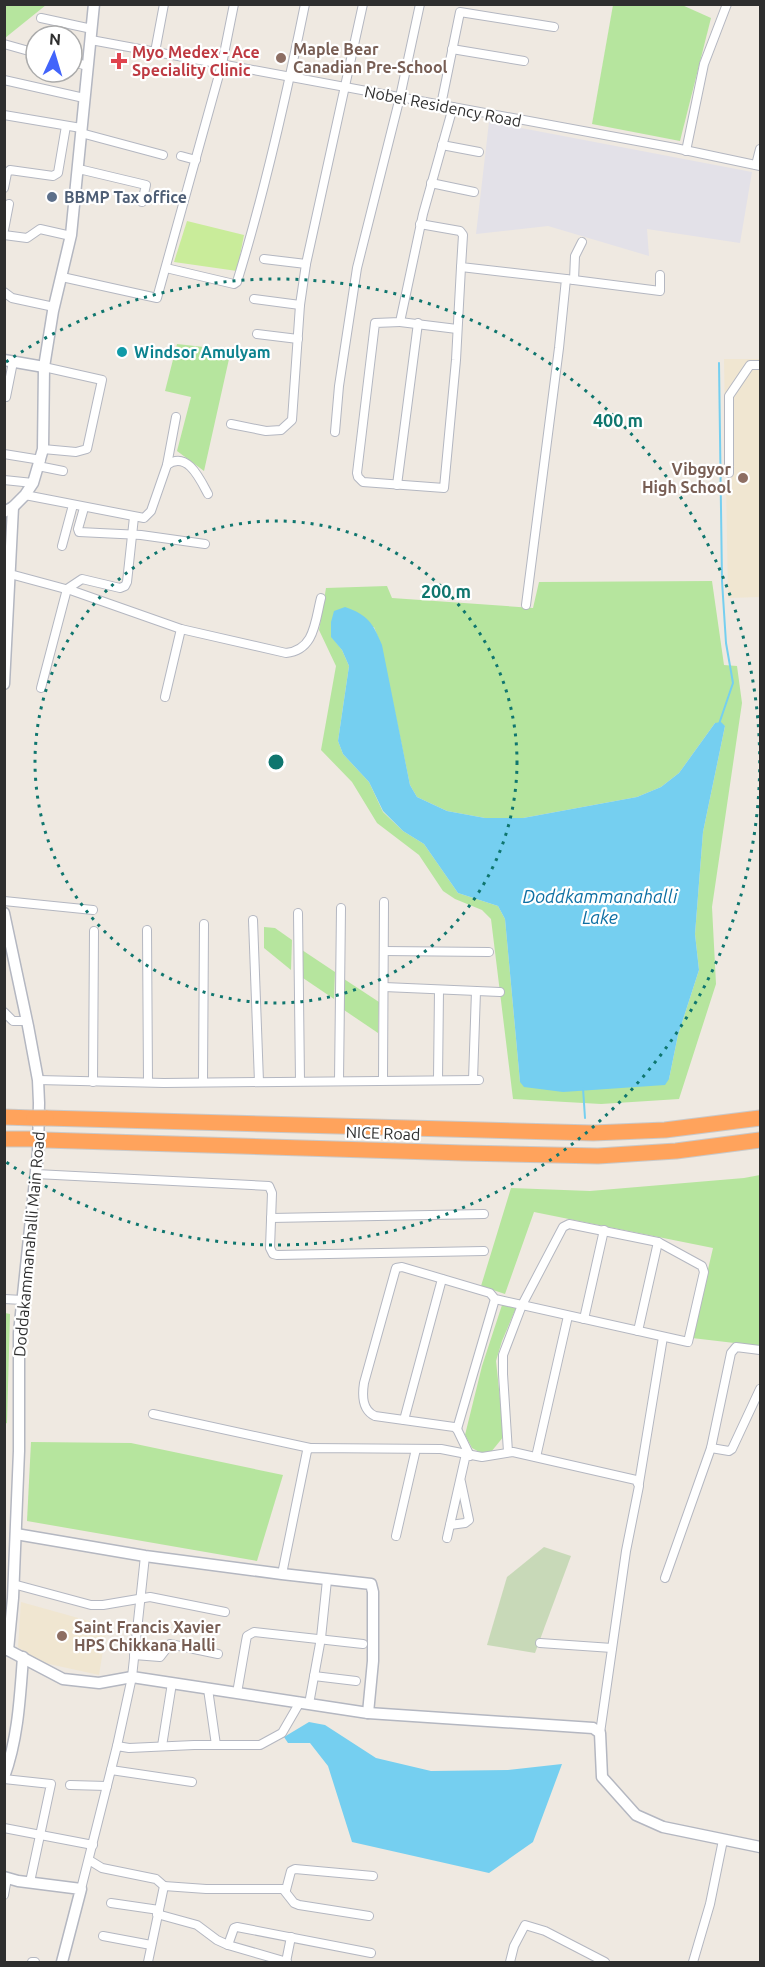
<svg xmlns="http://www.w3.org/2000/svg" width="765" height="1967" viewBox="0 0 765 1967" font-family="Ubuntu,sans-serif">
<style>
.industrial{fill:#e3e1e8}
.education{fill:#f0e6d1}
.green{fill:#b6e59e;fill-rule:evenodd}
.cemetery{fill:#c8d9b8}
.pitch{fill:#c9ec9a}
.water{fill:#75cff0}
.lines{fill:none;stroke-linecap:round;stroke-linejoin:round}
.stream{stroke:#75cff0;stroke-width:2}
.minor-casing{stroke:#b4b7c1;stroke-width:10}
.tertiary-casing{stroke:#b4b7c1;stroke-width:13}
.motorway-casing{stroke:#c9c9c9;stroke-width:17}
.minor{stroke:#fff;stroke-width:8}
.tertiary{stroke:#fff;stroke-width:10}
.motorway{stroke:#ffa35c;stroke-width:15}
.motorway-bridge-casing{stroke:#c9c9c9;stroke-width:17;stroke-linecap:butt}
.motorway-bridge{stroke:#ffa35c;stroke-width:15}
.ring{fill:none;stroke:#0f766e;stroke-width:3;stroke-dasharray:3 6}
.education-dot{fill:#8d6e63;stroke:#fff;stroke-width:2}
.health-dot{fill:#e0444e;stroke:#fff;stroke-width:2}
.service-dot{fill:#5c6f8a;stroke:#fff;stroke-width:2}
.culture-dot{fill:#0f9aa8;stroke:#fff;stroke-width:2}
.labels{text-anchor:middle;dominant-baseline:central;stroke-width:4.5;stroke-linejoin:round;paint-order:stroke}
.education-label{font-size:16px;font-weight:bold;fill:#785e54;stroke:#fff;text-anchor:start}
.health-label{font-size:16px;font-weight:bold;fill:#be3a42;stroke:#fff;text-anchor:start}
.street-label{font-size:16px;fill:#2e2e2e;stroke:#fff}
.service-label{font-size:16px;font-weight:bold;fill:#4e5e75;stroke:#fff;text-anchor:start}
.culture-label{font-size:16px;font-weight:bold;fill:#0d838f;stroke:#fff;text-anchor:start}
.water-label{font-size:18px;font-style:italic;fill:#0d6fa3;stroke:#fff}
.centre{fill:#0f766e;stroke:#fff;stroke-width:3}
.ring-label{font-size:18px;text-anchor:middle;font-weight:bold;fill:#0f766e;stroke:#fff;stroke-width:4.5;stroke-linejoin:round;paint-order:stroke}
</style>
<rect width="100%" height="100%" fill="#efe9e1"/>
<!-- industrial -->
<path class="industrial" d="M489 122 752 172 740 243 647 229 649 256 548 226 476 234Z"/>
<!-- education -->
<g class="education">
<path d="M724 359H760V597L728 598Z"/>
<path d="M21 1602 107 1626 99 1675 40 1662 18 1647Z"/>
</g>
<!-- green -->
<g class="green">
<path d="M5 4H46V5L5 38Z"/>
<path d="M613 5H682L711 18 680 141 592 124Z"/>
<path d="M177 344 231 350 204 471 177 451 191 397 165 391Z"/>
<path d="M712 581 724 665 737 666 742 703 712 907 716 984 679 1099 601 1104 513 1099 491 919 482 910 455 899 443 891 419 855 377 823 352 782 321 750 336 666 319 630 326 588 387 586 392 598 533 608 539 582ZM374 627 381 645 410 785 417 797 447 811 485 818H523L637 797 661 787 679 773 715 723 725 726 703 832 695 934 699 970 678 1035 669 1079 520 1082 505 919 498 906 458 893 424 844 403 831 383 812 369 782 343 754 338 741 349 666 342 650 331 636Z"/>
<path d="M264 927 275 928 292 940 291 970 264 948Z"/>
<path d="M302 950 335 972 334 999 303 978Z"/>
<path d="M344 979 379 1002 378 1033 344 1010Z"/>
<path d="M760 1175V1346L692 1338 713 1248 534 1212 505 1294 481 1286 511 1188 590 1191 744 1178Z"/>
<path d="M502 1305 516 1308 502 1341 496 1361 504 1436 491 1452 483 1454 472 1448 465 1435 482 1366Z"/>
<path d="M5 1313 10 1314 7 1423 5 1424Z"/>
<path d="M31 1442 131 1443 283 1475 257 1561 27 1521Z"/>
</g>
<!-- cemetery -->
<path class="cemetery" d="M544 1547 571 1556 535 1653 487 1645 507 1577Z"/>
<!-- pitch -->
<path class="pitch" d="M187 221 244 235 237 271 174 262Z"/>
<!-- water -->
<g class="water">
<path d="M345 607C368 615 373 623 382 645L410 785 417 797 447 811 485 818H523L637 797 661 787 679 773 715 723 721 722 725 726 703 832 695 934 699 970 678 1035 669 1079 665 1085 563 1092 524 1087 520 1082 505 919 498 906 458 893 424 844 403 831 383 811 369 782 343 754 338 741 349 666 342 650 331 637V622L334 611Z"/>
<path d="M309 1722 325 1725 376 1758 431 1771 508 1770 562 1764 533 1842 489 1873 352 1842 328 1766 310 1743H288L284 1737Z"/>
</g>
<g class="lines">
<!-- stream -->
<g class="stream">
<path d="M719 363 722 581 726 643 733 683 719 724"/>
<path d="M583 1088 585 1118"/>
</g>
<defs>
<g id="minor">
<path d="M41 18 92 29"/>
<path d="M91 40 675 148 760 166"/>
<path d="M4 44 36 53"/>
<path d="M452 49 524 61"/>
<path d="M155 52 164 4"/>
<path d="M72 62 88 66"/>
<path d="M4 80 84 98"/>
<path d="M441 105 460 12 554 27"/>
<path d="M453 107 423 214 400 322 375 323 357 473 358 477 363 482 444 488 456 360 461 267"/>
<path d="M4 115 81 128"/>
<path d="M81 133 163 155"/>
<path d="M442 145 479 152"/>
<path d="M686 151 704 64 727 4"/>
<path d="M181 156 196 160"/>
<path d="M756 165 760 149"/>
<path d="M77 171 83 170 146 185 142 202"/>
<path d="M431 183 474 192"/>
<path d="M4 188 7 173 10 170 53 176 58 173 66 126"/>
<path d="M420 224 460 231 463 235 461 267 566 279 559 348 526 605"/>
<path d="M4 230 9 204"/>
<path d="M4 235 27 238 40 229 71 236"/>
<path d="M264 259 306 264"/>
<path d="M166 268 234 284 237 282C265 191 286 98 305 4"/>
<path d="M62 277 157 298 222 64 234 4"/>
<path d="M566 279 660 291V275"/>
<path d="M574 280 575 256 582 242"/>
<path d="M4 292 12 298 54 307"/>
<path d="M254 299 300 305"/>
<path d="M400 322 457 329"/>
<path d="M257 334 298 339"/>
<path d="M6 397 13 362"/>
<path d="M231 424 266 431 281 430 292 420 300 305 306 264 363 4"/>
<path d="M335 432 339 386 357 268 400 97 420 4"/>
<path d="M43 449 76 452 87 449 102 380 44 367"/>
<path d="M4 454 41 460"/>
<path d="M167 465 176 417"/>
<path d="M38 466 63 471"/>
<path d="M729 473V396L750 365H760"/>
<path d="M4 480 33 483"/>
<path d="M397 485 418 323"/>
<path d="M25 495 144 518 151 511 167 465C187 450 200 479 208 494"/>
<path d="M84 508 78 529 79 532 141 535 205 544"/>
<path d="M62 546 73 505"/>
<path d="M10 574 73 591 181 629 286 653C315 650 315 621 321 598"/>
<path d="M41 688 67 589 82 579 120 588 125 586 127 582 134 517"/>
<path d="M165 697 181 629"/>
<path d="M4 901 93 910"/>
<path d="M298 913 300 1081"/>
<path d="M253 920 259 1082"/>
<path d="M147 930 148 1082"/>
<path d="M384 951 489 952"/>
<path d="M384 987 500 992"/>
<path d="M4 1012 13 1021H27"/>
<path d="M38 1080 164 1083 479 1080"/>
<path d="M383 1080 384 902"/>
<path d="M438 1080 439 990"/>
<path d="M473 1080 476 991"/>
<path d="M339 1081 341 908"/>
<path d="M93 1082 94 931"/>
<path d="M203 1082 204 924"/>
<path d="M36 1174 269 1186 272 1193 270 1248 273 1254 277 1255 484 1251"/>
<path d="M271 1218 484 1214"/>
<path d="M4 1299 23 1300"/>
<path d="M584 1319 604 1230"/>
<path d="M638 1331 658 1242"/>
<path d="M153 1414 310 1448"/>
<path d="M404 1420 442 1279"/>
<path d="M457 1429 495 1299"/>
<path d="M711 1448 729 1451 732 1449 760 1389"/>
<path d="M470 1456 457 1429 454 1427 375 1416C362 1410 362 1396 364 1383L396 1268 402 1267 490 1293 495 1299 688 1342 704 1272 702 1266 658 1242 569 1224 563 1227 522 1305 503 1355V1374L508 1452"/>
<path d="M536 1457 568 1316"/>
<path d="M639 1483 663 1337"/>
<path d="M450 1525 465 1523 469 1520 461 1482"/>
<path d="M396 1536 416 1449"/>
<path d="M447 1538 466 1454"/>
<path d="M282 1574 307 1451 310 1448 441 1449 482 1457 513 1452 636 1480 639 1486 626 1551 600 1733"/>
<path d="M665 1578 711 1448 731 1353 736 1347 760 1350"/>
<path d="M13 1584 91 1605H103L150 1597 225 1612"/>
<path d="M540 1643 612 1648"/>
<path d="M134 1655 160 1657 170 1644 218 1654"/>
<path d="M314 1676 356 1681"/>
<path d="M208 1689 216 1745"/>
<path d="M237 1693 246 1641 247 1636 254 1632 363 1644"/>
<path d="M309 1704 321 1638 327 1580"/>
<path d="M117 1746 132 1677 145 1556"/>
<path d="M162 1746 172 1683"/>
<path d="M111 1770 192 1782"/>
<path d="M4 1779 51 1784 30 1882"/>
<path d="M70 1785 107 1786"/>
<path d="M4 1828 93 1845"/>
<path d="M89 1860 102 1868 156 1879 164 1886 148 1962"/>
<path d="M164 1886 206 1889H283L294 1903 299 1905 369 1916"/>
<path d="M81 1889 117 1746 129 1748 194 1745H260L282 1733 300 1702"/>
<path d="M286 1890 291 1871 295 1869 373 1876"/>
<path d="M4 1895 7 1878"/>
<path d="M111 1903 159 1910"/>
<path d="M157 1914 197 1925 217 1940 228 1945 287 1962"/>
<path d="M103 1936 151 1945"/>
<path d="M228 1945 234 1928 237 1927 371 1953"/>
<path d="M32 1962H35"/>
<path d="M286 1962 291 1937"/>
<path d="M510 1962 514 1946 525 1925 545 1931 605 1962"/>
<path d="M693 1962 710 1904 723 1840"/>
</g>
<g id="tertiary">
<path d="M4 360 44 367"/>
<path d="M4 512 13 507 25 495 33 483 43 449 44 367 53 311 71 235 94 4"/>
<path d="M4 684 13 507"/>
<path d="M4 913 28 1026 38 1080 39 1103 38 1152 19 1333V1451L13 1598 8 1650"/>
<path d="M16 1534 145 1556 282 1574 371 1584 373 1592V1661L368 1713"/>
<path d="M4 1648 63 1679 99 1683 132 1677 368 1713 593 1728 600 1733 602 1777 636 1815 663 1827 760 1847"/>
<path d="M4 1777C18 1739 20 1697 23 1657"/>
<path d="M4 1877 18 1881 81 1889 62 1962"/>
</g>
<g id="motorway">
<path d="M4 1117 34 1118"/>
<path d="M46 1118 593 1133 665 1130 760 1118"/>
<path d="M4 1139H34"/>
<path d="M45 1140 464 1153 598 1156 676 1151 760 1140"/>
</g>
</defs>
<!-- minor casing -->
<use href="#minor" class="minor-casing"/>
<!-- tertiary casing -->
<use href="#tertiary" class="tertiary-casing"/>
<!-- motorway casing -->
<use href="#motorway" class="motorway-casing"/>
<!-- minor -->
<use href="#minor" class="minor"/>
<!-- tertiary -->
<use href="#tertiary" class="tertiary"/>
<!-- motorway -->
<use href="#motorway" class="motorway"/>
<defs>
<g id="motorway-bridge">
<path d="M34 1118H46"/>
<path d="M34 1139 45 1140"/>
</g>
</defs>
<!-- motorway-bridge casing -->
<use href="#motorway-bridge" class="motorway-bridge-casing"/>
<!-- motorway-bridge -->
<use href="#motorway-bridge" class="motorway-bridge"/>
</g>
<!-- distance rings -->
<g class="ring">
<circle cx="276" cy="762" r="241"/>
<path d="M6 362A483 483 0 1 1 6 1162"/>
</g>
<!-- markers -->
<g class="education-dot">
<circle cx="281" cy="58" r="6"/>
<circle cx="743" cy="478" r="6"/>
<circle cx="62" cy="1636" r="6"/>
</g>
<path class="health-dot" d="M116 52h6v6h6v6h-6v6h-6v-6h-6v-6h6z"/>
<circle class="service-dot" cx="52" cy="197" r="6"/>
<circle class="culture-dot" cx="122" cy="352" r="6"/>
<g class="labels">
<!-- education labels -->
<g class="education-label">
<text x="293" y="49">Maple Bear<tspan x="293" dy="18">Canadian Pre-School</tspan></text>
<text x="731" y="469" text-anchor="end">Vibgyor<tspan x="731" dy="18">High School</tspan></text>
<text x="74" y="1627">Saint Francis Xavier<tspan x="74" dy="18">HPS Chikkana Halli</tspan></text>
</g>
<!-- health labels -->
<g class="health-label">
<text x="132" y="52">Myo Medex - Ace<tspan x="132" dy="18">Speciality Clinic</tspan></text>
</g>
<!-- street labels -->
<g class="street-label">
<text transform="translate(443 106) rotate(11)">Nobel Residency Road</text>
<text transform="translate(383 1133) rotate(2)">NICE Road</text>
<text transform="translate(29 1244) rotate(-85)">Doddakammanahalli Main Road</text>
</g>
<!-- service labels -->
<g class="service-label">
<text x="64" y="197">BBMP Tax office</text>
</g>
<!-- culture labels -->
<g class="culture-label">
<text x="134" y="352">Windsor Amulyam</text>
</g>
<!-- water labels -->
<g class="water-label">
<text x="600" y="896">Doddkammanahalli<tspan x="600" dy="21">Lake</tspan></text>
</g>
</g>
<circle cx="276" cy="762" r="9" class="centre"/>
<g class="ring-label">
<text x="618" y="427">400 m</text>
<text x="446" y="598">200 m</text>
</g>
<!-- border -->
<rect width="765" height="1967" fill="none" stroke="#2e2e2e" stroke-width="12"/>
<!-- north arrow -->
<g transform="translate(54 54) rotate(4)"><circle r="28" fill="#ffffff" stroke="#ababab" stroke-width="1.5"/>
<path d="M0-4.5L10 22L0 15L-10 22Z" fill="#4264fb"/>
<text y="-9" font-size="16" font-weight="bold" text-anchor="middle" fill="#2e2e2e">N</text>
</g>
</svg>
